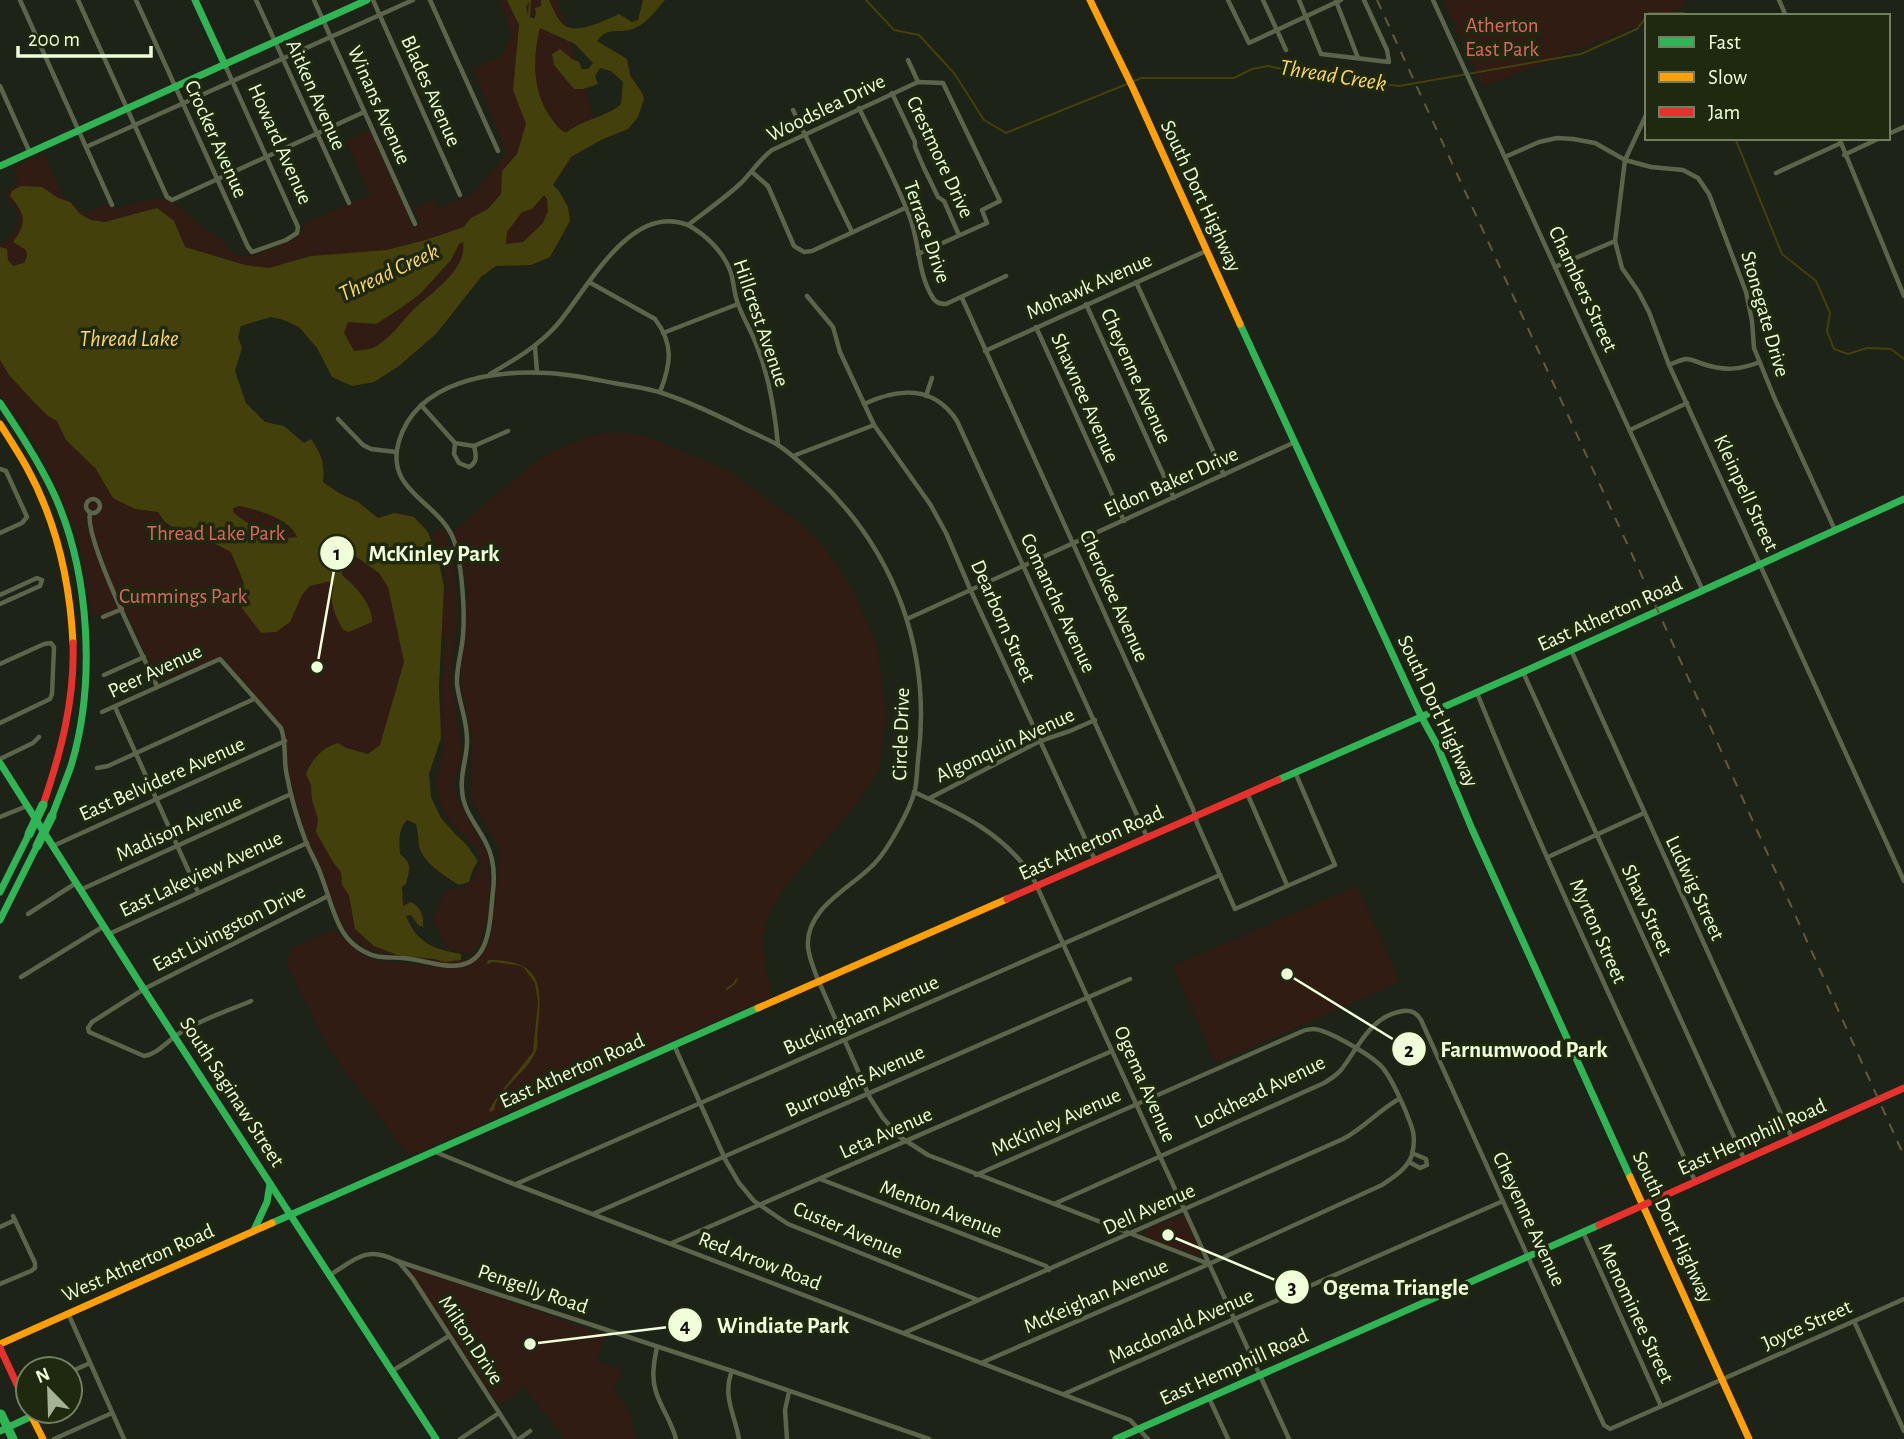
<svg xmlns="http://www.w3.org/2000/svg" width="1904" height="1439" viewBox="0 0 1904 1439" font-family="'Alegreya Sans',sans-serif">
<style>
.green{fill:#301c13}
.water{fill:#44400b;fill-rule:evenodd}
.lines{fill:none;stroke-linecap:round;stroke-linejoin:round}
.stream{stroke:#44400b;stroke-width:2}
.street{stroke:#5c644b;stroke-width:4.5}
.fast{stroke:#30b455;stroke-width:7}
.slow{stroke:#ff9f0a;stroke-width:7}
.jam{stroke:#e5322d;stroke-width:7}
.rail{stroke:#635940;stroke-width:2;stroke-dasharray:10 9;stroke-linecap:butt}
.fast-bridge{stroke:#30b455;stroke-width:9}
.labels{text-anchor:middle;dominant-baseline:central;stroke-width:7;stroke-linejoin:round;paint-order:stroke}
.park-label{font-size:21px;fill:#e16562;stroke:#1e2910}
.street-label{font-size:21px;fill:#f0ffd9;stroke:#1e2910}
.water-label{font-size:23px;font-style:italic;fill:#ffd767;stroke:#1e2910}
.leader{fill:none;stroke:#f0ffd9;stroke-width:2.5}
.callout-dot{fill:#f0ffd9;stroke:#1e2910;stroke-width:2.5}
.mark-label{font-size:21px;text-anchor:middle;font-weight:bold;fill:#111}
.callout-label{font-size:23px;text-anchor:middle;font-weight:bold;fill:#f0ffd9;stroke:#1e2910;stroke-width:7;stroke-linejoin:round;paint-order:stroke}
</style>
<rect width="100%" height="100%" fill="#1d2316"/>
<!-- green -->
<g class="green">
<path d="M499 0H557L601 140 575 155 553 185 559 191 568 207 570 221 550 257 531 265 496 266 481 277 436 334 399 366 374 382 352 386 332 377 317 348 299 327 284 320 271 317 241 326 238 337 242 348 235 371 246 403 265 422 284 426 304 443 311 439C322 455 326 464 323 482L339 493 358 502 378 518C389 515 404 511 415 517 431 527 443 569 444 586 445 592 444 597 445 602 448 580 442 558 433 537L436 531 442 529 446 534 454 563 458 604V617L451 677 462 752 455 779 458 800 487 853 490 882 486 927 478 947 468 954 447 949 433 919 447 889 456 890 466 887 472 881 481 861 478 851 443 812 435 782 443 750 442 684 445 647 444 628C440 650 439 676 440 699 440 711 442 725 441 737 438 760 422 775 432 800 443 825 463 839 478 861L473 869 469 882 459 885C445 876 423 863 419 846 418 839 418 831 416 824L407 820C398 829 399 842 400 854 413 864 409 870 406 884L402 887 403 906 411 902C421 907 424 916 423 927L418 925 411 915H406C417 943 432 948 461 954L462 959 465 960 488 944 492 931 500 850 471 799 472 741 461 682 468 589 453 532 529 467 545 456 566 445 589 437 607 433H629L651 438 727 470 797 521 823 546 848 581 877 643 886 715 879 770 850 812 788 882 770 911 763 939 766 970 772 997 409 1156 330 1050 286 962 293 948 335 929 353 948 371 960 443 967C404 948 372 967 343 927L305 833 288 773 285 730 222 656 158 682 126 611 102 621 103 613 91 615 83 565 75 532 64 503 51 472 23 424 0 395V243L3 244 18 227 17 212 5 193 18 182 13 168 43 152 63 196 85 213 108 204 119 208 137 202 164 198 182 208 202 227 221 238 233 253 240 256 255 255 278 246 297 238 304 231 303 224 370 195 346 141 370 130 413 227 420 223 414 208 434 200 438 208 474 194 498 163 507 154 473 69 502 56 511 34Z"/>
<path d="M1443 0H1685L1688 5 1661 16H1647V22L1483 87Z"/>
<path d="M1357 886 1400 982 1216 1063 1173 966Z"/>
<path d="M1182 1215 1185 1216 1201 1256 1199 1257 1145 1236 1143 1234 1145 1231Z"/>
<path d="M411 1269H415L605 1335 596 1360 622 1370 620 1379 614 1385C617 1397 622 1400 628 1410 633 1419 634 1429 636 1439H561V1433L522 1386 518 1393 498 1405 410 1271Z"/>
</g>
<!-- water -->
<g class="water">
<path d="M507 0H530L526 7 528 16 534 19 536 14 535 8 541 6V0H549C553 8 557 20 564 25 576 35 606 20 619 14L632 22 638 20 643 0H665C656 10 647 23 635 28 619 35 609 25 597 41L627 59 630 75 642 93 644 99 638 117 628 129 601 140 571 157 553 185 559 191 568 207 570 221 550 257 531 265 496 266 481 277 436 334 399 366 374 382 352 386 332 377 317 348 299 327 284 320 271 317 241 326 238 337 242 348 235 371 246 403 265 422 284 426 304 443 311 439C322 455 325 464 323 482L339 493 358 502 378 518 395 513 414 517 428 532 439 563 444 586 439 687 441 738 429 774 431 797 441 818 456 835 466 844 478 861 473 869 469 882 459 885C445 876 423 863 419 846 418 839 418 831 416 824L407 820C398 829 399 842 400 854 413 864 409 870 406 884L402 887 403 906 411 902C421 907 424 916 423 927L418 925 411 915 406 916C417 943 433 949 461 954V960L445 962 434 959 397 955 374 946 355 929 349 895 342 885 341 872 333 862 316 832 318 819 312 800 311 785 306 774C312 759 323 747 338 743L346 748 368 754 380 745 404 662 388 587 379 573 355 556C347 561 342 564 342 575 354 585 373 604 372 622L349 632 343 630C336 617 328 601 334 587L331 581 310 586 302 595 290 622 276 632 261 633 242 608 244 583 231 552 202 537 189 538 165 522 158 512 135 509 113 498 96 469 66 440 57 421 48 416 32 400 9 375 0 360V247L7 249 8 260 13 266 24 263 27 256 26 250 13 242C28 223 25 213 10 196L12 191 21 186 42 187 58 198 70 202 80 214 91 220 105 222 157 208 174 221 185 247 245 265 269 268 311 256 387 250 429 239 464 227 471 218 488 209 501 194 502 171 517 154 526 124 513 90 519 25ZM540 28 575 44 593 63 588 69H582L579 62 572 59 560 49 552 54 554 65 574 89H583L598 84 595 76 600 68 611 71 623 82 621 104C605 118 583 119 566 133 560 130 558 127 554 122 532 95 532 60 540 28ZM544 195 547 199 548 211 543 223 523 242 506 244 507 232 522 212 532 209ZM463 242C468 269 431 293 414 309 401 322 392 337 375 347 369 350 361 350 354 351L344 333 348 322 376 324 401 308 420 294 451 260 459 244ZM239 506C256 509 291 519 297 537 276 541 250 526 234 513L233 508Z"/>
<path d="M488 960C548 960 541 991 537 1038 543 1064 497 1086 494 1110L490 1112 489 1110 497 1097 533 1052 538 1002 535 983 523 967 517 965 493 962 487 964Z"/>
</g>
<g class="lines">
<!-- stream -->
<g class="stream">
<path d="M866 0 894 30 919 35 954 73 984 120 1006 133 1127 84"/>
<path d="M1647 15 1649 13H1684L1685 16"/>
<path d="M529 16 530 0"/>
<path d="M1132 82 1141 78H1234L1252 69 1268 66 1312 75 1399 86 1581 54 1637 29 1647 16"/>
<path d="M1735 138 1782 254 1816 281 1830 313 1827 331 1834 349 1848 354 1867 348 1891 349 1904 359"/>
<path d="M727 989 734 984 737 979"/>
</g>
<!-- street -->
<g class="street">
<path d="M20 0 112 205"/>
<path d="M78 0 167 197 172 200 364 112"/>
<path d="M136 0 248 247 252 252 286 240 297 233 298 227 225 65"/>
<path d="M256 0 349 203"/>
<path d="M314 0 415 224"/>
<path d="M373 0 460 195"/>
<path d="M430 0 498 151"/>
<path d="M1228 0 1249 43 1341 0"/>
<path d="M1263 0 1286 50"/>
<path d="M1299 0 1321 54 1389 62 1387 50 1364 0"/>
<path d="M1433 0 1703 591"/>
<path d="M1779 0 1786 16"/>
<path d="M1336 1 1358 58"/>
<path d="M908 60 918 82"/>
<path d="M0 86 30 153"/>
<path d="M892 93 915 142V147L923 166 938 197 944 201 959 235"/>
<path d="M859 108C876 143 895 179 909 215 920 242 917 273 933 298 936 303 940 304 946 304L1006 276"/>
<path d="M793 110 852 232"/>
<path d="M1647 113 1625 160 1615 241 1622 268 1638 291 1649 312 1669 365 1904 881"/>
<path d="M1888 134 1904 127"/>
<path d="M1839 138 1904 296"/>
<path d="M86 147 413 0"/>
<path d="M1844 155 1880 138"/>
<path d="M1505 157 1539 142 1557 138 1573 139 1595 143 1625 160 1651 167 1683 170 1698 178 1709 194 1746 292 1752 321 1754 348 1774 397 1835 530"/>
<path d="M752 172 768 186 794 246 804 252 812 251 905 208"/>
<path d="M1776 173 1841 143"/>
<path d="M688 225C706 235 724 252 731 273 734 283 734 294 738 304 744 320 753 334 758 349 770 380 775 413 778 445"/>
<path d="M1555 267 1615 241"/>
<path d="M589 282 655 319C674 344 671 364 660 392"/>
<path d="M1136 282 1224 475"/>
<path d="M807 296 833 327 840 352 874 425 930 504 946 533 971 591 1095 860"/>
<path d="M962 298 1193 809 1197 823 1235 909 1335 865 1295 772"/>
<path d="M1086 304 1174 498"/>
<path d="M1036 327 1124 521"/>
<path d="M663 333 738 304"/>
<path d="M535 347 537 372"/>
<path d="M985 351 1206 251"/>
<path d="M1669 365C1674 363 1680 360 1686 359 1692 359 1697 362 1703 364 1724 371 1739 370 1760 362"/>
<path d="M490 374C514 360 537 347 556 326 587 291 629 202 688 225 706 211 725 198 741 183 752 172 760 159 772 150L918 82 943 83 1000 201 982 210 987 223 918 254"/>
<path d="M926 396 932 378"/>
<path d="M864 404C898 388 934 385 957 421L1147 837"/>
<path d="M421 405 455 443 454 454 459 463 469 467C478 462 476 455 474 446"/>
<path d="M338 419 363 445 371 449 396 452"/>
<path d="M1630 430 1687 403"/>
<path d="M455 443 474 446 508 431"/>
<path d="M793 456 874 425"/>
<path d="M0 469 6 471 27 517 22 523 0 533"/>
<circle cx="93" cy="506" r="7"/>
<path d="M90 513C84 539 143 656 157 686"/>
<path d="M0 595 37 578 42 580 40 586 0 604"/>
<path d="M103 617 122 609"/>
<path d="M907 619 1295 442"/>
<path d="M1571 650 1792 1138"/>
<path d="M0 664 44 644 51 643 54 647 52 694 50 699 0 723"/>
<path d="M1523 672 1744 1159"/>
<path d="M104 675 144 657"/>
<path d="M1477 693C1544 858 1621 1019 1695 1181"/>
<path d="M115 707 198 892"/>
<path d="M102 712 220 659 281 728C287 744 283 760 287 776 291 798 298 821 306 842 311 854 318 865 322 878 329 896 333 916 343 932 348 940 357 948 365 952 377 959 390 957 403 958 416 959 429 963 442 965 492 973 489 925 493 891 495 874 494 858 486 843 477 825 463 811 462 790 460 774 467 758 467 742 468 722 459 703 457 684 456 668 462 652 463 635 465 612 462 560 453 538 438 501 384 491 399 441 417 381 492 370 547 373 570 374 592 379 614 383 630 386 647 388 662 393 690 402 717 415 743 428 755 434 768 439 778 445 792 454 804 466 816 477 896 552 932 652 918 760 917 770 917 780 915 790 910 810 887 852 872 866 849 889 805 909 808 947 809 957 813 966 816 975L870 1098 883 1118 900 1137 928 1155 1209 1264"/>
<path d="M0 759 33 743 39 737"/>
<path d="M97 768 108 766 254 699"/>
<path d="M914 792C960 813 1007 835 1034 880L1289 1439"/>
<path d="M1247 793 1287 885"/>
<path d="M930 798 1040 741 1070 731 1095 720"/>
<path d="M0 817 27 806"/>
<path d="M53 846 285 741"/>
<path d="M1548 857 1644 813"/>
<path d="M80 890 291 794"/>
<path d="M28 914 76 883"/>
<path d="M109 934 307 843"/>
<path d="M21 977 104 926"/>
<path d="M251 1001C228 1011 201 1019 180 1033 168 1040 158 1054 144 1056L89 1032 88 1028 92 1022 144 989 328 896"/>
<path d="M674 1045 726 1161 739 1183 754 1201 788 1224 978 1300"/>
<path d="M433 1151 506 1181 1130 1420 1148 1439"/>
<path d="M1409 1162 1420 1168 1427 1165 1426 1159 1412 1153"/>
<path d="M976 1175 1303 1031C1304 1030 1312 1029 1313 1029 1327 1029 1370 1055 1380 1065 1391 1075 1407 1113 1412 1128 1415 1136 1414 1146 1412 1155 1407 1169 1394 1177 1382 1185L1209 1264 981 1363"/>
<path d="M820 1179 1046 1266 1049 1270"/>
<path d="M516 1184 1220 875"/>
<path d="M1054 1204 1324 1083C1330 1079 1336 1076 1341 1070 1359 1047 1370 1016 1403 1011 1412 1010 1417 1013 1421 1020L1604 1425 1610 1429 1904 1299"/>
<path d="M593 1214 1130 979"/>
<path d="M0 1227 15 1220"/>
<path d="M1583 1232 1661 1406"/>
<path d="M672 1243 1112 1051"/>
<path d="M398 1261 413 1279 516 1439"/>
<path d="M330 1275C356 1259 366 1245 397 1261L732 1371 929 1439"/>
<path d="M0 1284 31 1271 35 1268V1263L13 1216"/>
<path d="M68 1313 124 1439"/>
<path d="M1854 1321 1904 1431"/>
<path d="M904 1333 1343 1139C1364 1128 1379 1110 1399 1099"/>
<path d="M657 1347C654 1362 651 1377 656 1392 661 1408 672 1422 676 1439"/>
<path d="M392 1371 449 1336"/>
<path d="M732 1371C722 1396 735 1415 739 1439"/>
<path d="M70 1372 90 1363"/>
<path d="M1064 1394 1503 1201"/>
<path d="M1209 1398 1228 1439"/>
<path d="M54 1439 112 1413"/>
<path d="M460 1439 499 1413"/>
<path d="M519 1439 530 1431"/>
<path d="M787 1439 785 1410 789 1392"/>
</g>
<!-- fast -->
<g class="fast">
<path d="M195 0 225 65"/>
<path d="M0 166 367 0"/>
<path d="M1240 324 1421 716 1437 745 1472 829 1630 1177"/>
<path d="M0 403C20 433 39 462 54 494 90 573 96 684 71 766 65 783 58 799 52 816"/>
<path d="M0 763 141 985 436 1439"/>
<path d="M1278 780 1523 672 1904 499"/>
<path d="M0 892 29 834"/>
<path d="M0 920 37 846"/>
<path d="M272 1223 758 1008"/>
<path d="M254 1230 267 1202 270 1184"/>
<path d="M0 1431 32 1416"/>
<path d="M1116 1439 1599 1225"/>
</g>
<!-- slow -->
<g class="slow">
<path d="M1090 0 1133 88 1240 324"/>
<path d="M0 424C9 438 18 452 26 466 56 520 70 582 73 643"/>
<path d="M758 1008 1007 899"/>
<path d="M1630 1177 1749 1439"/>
<path d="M0 1344 272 1223"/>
<path d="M31 1415 43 1439"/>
</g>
<!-- jam -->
<g class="jam">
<path d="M43 805C61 752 75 699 73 643"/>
<path d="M1007 899 1278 780"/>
<path d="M1599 1225 1904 1088"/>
<path d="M0 1348 28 1408"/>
</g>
<!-- rail -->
<path class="rail" d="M1377 0 1658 611 1904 1156"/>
<!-- fast-bridge -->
<g class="fast-bridge">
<path d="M29 834 43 805"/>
<path d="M37 846 52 816"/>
<path d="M1 1414 13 1439"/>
</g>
</g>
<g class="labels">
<!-- park labels -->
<g class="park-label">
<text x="1502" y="25">Atherton<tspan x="1502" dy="24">East Park</tspan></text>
<text x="216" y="533">Thread Lake Park</text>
<text x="183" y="596">Cummings Park</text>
</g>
<!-- street labels -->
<g class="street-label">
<text transform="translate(431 91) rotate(66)">Blades Avenue</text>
<text transform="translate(316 95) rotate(66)">Aitken Avenue</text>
<text transform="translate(379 105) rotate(66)">Winans Avenue</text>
<text transform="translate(826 108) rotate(-26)">Woodslea Drive</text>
<text transform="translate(216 139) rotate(66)">Crocker Avenue</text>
<text transform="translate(280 144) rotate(66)">Howard Avenue</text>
<text transform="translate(940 157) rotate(65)">Crestmore Drive</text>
<text transform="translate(1201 196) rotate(65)">South Dort Highway</text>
<text transform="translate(927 232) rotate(71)">Terrace Drive</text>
<text transform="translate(1089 286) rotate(-24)">Mohawk Avenue</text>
<text transform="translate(1583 289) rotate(65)">Chambers Street</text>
<text transform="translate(1765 314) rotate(74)">Stonegate Drive</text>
<text transform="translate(761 323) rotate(71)">Hillcrest Avenue</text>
<text transform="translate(1136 376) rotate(66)">Cheyenne Avenue</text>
<text transform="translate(1085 398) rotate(66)">Shawnee Avenue</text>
<text transform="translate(1171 482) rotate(-24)">Eldon Baker Drive</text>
<text transform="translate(1746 493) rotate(65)">Kleinpell Street</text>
<text transform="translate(1114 596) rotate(66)">Cherokee Avenue</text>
<text transform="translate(1058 603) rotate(65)">Comanche Avenue</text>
<text transform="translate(1610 614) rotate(-24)">East Atherton Road</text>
<text transform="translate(1003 621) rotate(66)">Dearborn Street</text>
<text transform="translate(155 671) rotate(-25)">Peer Avenue</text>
<text transform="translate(1438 711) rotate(65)">South Dort Highway</text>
<text transform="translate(901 734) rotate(-88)">Circle Drive</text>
<text transform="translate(1005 745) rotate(-25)">Algonquin Avenue</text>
<text transform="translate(162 779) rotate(-24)">East Belvidere Avenue</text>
<text transform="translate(179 828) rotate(-24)">Madison Avenue</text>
<text transform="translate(1091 843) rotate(-24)">East Atherton Road</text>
<text transform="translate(201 874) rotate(-25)">East Lakeview Avenue</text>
<text transform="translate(1695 888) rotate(65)">Ludwig Street</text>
<text transform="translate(1647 910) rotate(66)">Shaw Street</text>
<text transform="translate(229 928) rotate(-27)">East Livingston Drive</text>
<text transform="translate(1598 931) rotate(66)">Myrton Street</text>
<text transform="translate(861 1015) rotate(-24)">Buckingham Avenue</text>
<text transform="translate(572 1071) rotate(-24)">East Atherton Road</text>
<text transform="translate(855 1081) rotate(-24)">Burroughs Avenue</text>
<text transform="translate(1145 1084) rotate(66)">Ogema Avenue</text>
<text transform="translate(232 1092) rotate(57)">South Saginaw Street</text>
<text transform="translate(1260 1092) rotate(-26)">Lockhead Avenue</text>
<text transform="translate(1056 1122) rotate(-24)">McKinley Avenue</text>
<text transform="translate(886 1133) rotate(-24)">Leta Avenue</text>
<text transform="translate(1752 1137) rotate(-24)">East Hemphill Road</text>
<text transform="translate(941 1209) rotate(21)">Menton Avenue</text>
<text transform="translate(1149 1209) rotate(-24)">Dell Avenue</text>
<text transform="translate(1529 1219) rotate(65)">Cheyenne Avenue</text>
<text transform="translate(1673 1227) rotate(65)">South Dort Highway</text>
<text transform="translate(848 1230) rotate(23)">Custer Avenue</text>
<text transform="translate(760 1261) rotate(21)">Red Arrow Road</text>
<text transform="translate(138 1263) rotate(-24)">West Atherton Road</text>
<text transform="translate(533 1289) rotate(19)">Pengelly Road</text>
<text transform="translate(1096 1296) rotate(-24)">McKeighan Avenue</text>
<text transform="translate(1636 1313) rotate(65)">Menominee Street</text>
<text transform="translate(1807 1325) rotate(-24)">Joyce Street</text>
<text transform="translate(1181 1326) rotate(-24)">Macdonald Avenue</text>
<text transform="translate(471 1340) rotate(57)">Milton Drive</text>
<text transform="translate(1234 1367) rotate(-24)">East Hemphill Road</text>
</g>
<!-- water labels -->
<g class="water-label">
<text transform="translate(1333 76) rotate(9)">Thread Creek</text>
<text transform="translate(389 273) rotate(-25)">Thread Creek</text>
<text x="129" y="339">Thread Lake</text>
</g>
</g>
<!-- callouts -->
<path class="leader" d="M317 667L337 553M1287 974L1409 1049M1168 1235L1292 1287M530 1344L685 1325"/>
<g class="callout-dot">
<circle cx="317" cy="667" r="7"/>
<circle cx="1287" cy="974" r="7"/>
<circle cx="1168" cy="1235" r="7"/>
<circle cx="530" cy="1344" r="7"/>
<circle cx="337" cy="553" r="18"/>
<circle cx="1409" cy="1049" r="18"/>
<circle cx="1292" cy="1287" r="18"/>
<circle cx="685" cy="1325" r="18"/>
</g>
<g class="mark-label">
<text x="337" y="560">1</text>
<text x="1409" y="1057">2</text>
<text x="1292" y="1294">3</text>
<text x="685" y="1332">4</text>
</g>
<g class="callout-label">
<text x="434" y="561">McKinley Park</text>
<text x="1524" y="1057">Farnumwood Park</text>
<text x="1396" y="1295">Ogema Triangle</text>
<text x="783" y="1333">Windiate Park</text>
</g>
<!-- legend -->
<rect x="1645" y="14" width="245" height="126" fill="#1e2910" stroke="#727f60" stroke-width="2"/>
<rect x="1659" y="37" width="35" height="10" fill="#30b455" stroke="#727f60" stroke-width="2"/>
<text x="1708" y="49" font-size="21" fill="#f0ffd9">Fast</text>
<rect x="1659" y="72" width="35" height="10" fill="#ff9f0a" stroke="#727f60" stroke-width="2"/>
<text x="1708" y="84" font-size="21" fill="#f0ffd9">Slow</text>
<rect x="1659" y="107" width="35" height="10" fill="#e5322d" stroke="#727f60" stroke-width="2"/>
<text x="1708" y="119" font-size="21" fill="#f0ffd9">Jam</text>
<!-- north arrow -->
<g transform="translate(49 1390) rotate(337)"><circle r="33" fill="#1e2910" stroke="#727f60" stroke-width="2"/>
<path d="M0-5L12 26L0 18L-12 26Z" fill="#a6b295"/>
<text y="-10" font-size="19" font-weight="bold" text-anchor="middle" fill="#f0ffd9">N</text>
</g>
<!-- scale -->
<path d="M18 46v10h133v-10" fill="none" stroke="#f0ffd9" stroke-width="3.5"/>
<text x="28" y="46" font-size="21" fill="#f0ffd9" stroke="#1e2910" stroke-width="5" paint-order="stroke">200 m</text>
</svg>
